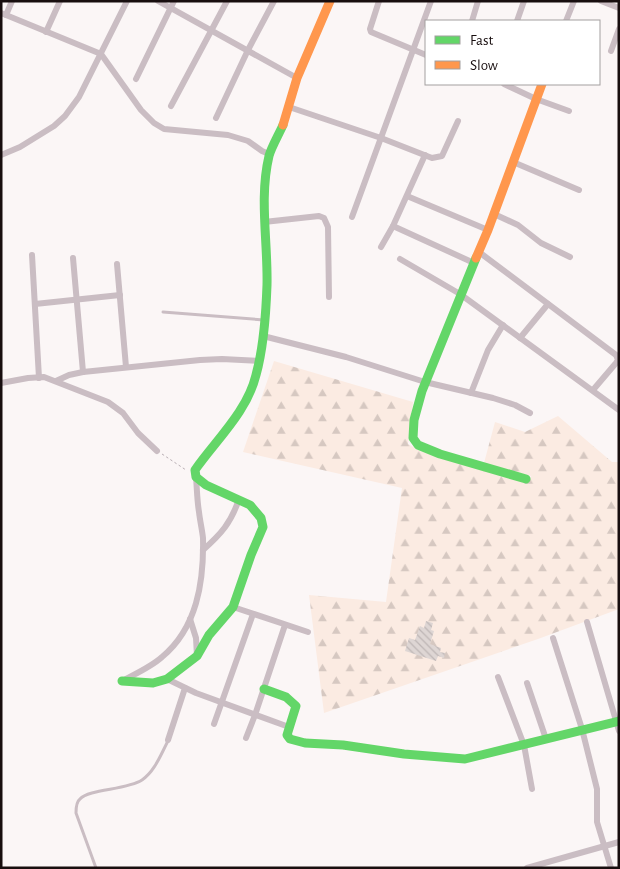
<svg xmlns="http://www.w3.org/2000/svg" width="620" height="869" viewBox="0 0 620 869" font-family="'Alegreya Sans',sans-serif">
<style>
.forest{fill:url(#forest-firs)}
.building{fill:url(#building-back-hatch)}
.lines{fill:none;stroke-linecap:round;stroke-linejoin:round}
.path{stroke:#b9afb4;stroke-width:1;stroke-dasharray:2.5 2.5;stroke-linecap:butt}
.lane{stroke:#cabdc3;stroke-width:3}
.street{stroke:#cabdc3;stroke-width:6}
.fast{stroke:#63d668;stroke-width:9}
.slow{stroke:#ff974d;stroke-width:9}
</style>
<defs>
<pattern id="forest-firs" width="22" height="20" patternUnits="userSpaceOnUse" patternTransform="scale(1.25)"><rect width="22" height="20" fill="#fbebe2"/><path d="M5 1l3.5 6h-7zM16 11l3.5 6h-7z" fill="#d6c8c1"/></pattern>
<pattern id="building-back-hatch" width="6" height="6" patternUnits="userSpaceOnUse" patternTransform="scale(1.25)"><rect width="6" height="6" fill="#ded6d4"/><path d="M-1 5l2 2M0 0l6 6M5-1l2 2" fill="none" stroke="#beb6b5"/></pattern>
</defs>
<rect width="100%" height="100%" fill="#fbf6f6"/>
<!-- forest -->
<path class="forest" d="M274 361 413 402 408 444 420 451 528 483 531 476 484 463 495 422 525 432 558 416 612 462H619V609L538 639 324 713 309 595 386 602 402 488 243 452Z"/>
<!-- building -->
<path class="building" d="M426 621 433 623 431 630 434 631 430 644 441 648 440 652 445 653 444 658 438 656 436 661 405 651 409 638 415 640 420 626 424 628Z"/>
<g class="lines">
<!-- path -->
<path class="path" d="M162 454 186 470"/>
<!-- lane -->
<g class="lane">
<path d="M163 312 264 320"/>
<path d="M96 868 76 813C76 808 76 802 80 799 89 789 127 790 142 780 155 771 161 754 168 741"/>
</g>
<!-- street -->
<g class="street">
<path d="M158 1 297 78"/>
<path d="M379 1 370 29 371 32 426 55"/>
<path d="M601 1 619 8"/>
<path d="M1 13 101 54 141 110 154 123 164 129 228 135 248 141 262 151 269 154"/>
<path d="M6 15 12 1"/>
<path d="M472 21 478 1"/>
<path d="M517 21 524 1"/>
<path d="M566 21 574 1"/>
<path d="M46 32 60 1"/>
<path d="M611 51 619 29"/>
<path d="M136 79 174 1"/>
<path d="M504 84 536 99 569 111"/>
<path d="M171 106 227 1"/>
<path d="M289 107 381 138 432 158 442 156 458 121"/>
<path d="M216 118 248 50 274 1"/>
<path d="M1 155 20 147 54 126 65 116 79 97 127 1"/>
<path d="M513 162 579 190"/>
<path d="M407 196 488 230"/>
<path d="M494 214 518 225 541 243 570 257"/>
<path d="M352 217 431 1"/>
<path d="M264 222 319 216 324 218 328 227 329 297"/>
<path d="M393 226 474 263"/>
<path d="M381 247 393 226 425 155"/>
<path d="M479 252 616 355 618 360 616 363 593 390"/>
<path d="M32 255 39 378"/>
<path d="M73 258 83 372"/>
<path d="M400 259 460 294 619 410"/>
<path d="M117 264 126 367"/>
<path d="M35 304 120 295"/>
<path d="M263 336 346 357 425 382 493 398 515 405 530 413"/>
<path d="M520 338 548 304"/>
<path d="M56 381 69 375 83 372 200 360 222 359 259 361"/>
<path d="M1 383 28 378 44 377 108 402 123 413 138 433 157 451"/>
<path d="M471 393 488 350 503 325"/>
<path d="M203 550C221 534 231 523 239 499"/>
<path d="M233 607 308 632"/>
<path d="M190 619 196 638 197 656"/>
<path d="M587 622 619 731"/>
<path d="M553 638 582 729 597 789V822L611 868"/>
<path d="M498 677 524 745 532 789"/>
<path d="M167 679 196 693 289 727"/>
<path d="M122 681C135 674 151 667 162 657 197 628 204 582 203 538 202 529 200 521 199 512 197 500 197 489 196 477"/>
<path d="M527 683 546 739"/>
<path d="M214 724 253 614"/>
<path d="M246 738 255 715 285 625"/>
<path d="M168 740 185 688"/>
<path d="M527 868 619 842"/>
</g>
<!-- fast -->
<g class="fast">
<path d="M476 258 422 391 414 420 413 438 418 445 440 454 526 479"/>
<path d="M122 681 153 683 167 679 197 656 209 635 233 607 251 555 263 527 261 518 250 505 206 485 196 477 195 470C216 440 247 412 256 375 264 346 266 314 267 285 268 242 259 198 269 156 271 148 279 134 283 125"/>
<path d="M264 689 286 697 296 706 287 735 290 739 305 743 343 745 404 754 465 759 619 721"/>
</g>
<!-- slow -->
<g class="slow">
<path d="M283 125 297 78 330 1"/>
<path d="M476 258 488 230 542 84"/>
</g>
</g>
<!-- border -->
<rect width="620" height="869" fill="none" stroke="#180e0f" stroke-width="5"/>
<!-- legend -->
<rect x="425" y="20" width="175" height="65" fill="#ffffff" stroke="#a39f9f"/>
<rect x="435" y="36" width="25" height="8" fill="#63d668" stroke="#a39f9f"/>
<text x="470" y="45" font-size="15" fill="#180e0f">Fast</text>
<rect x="435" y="61" width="25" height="8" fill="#ff974d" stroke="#a39f9f"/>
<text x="470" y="70" font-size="15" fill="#180e0f">Slow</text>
</svg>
